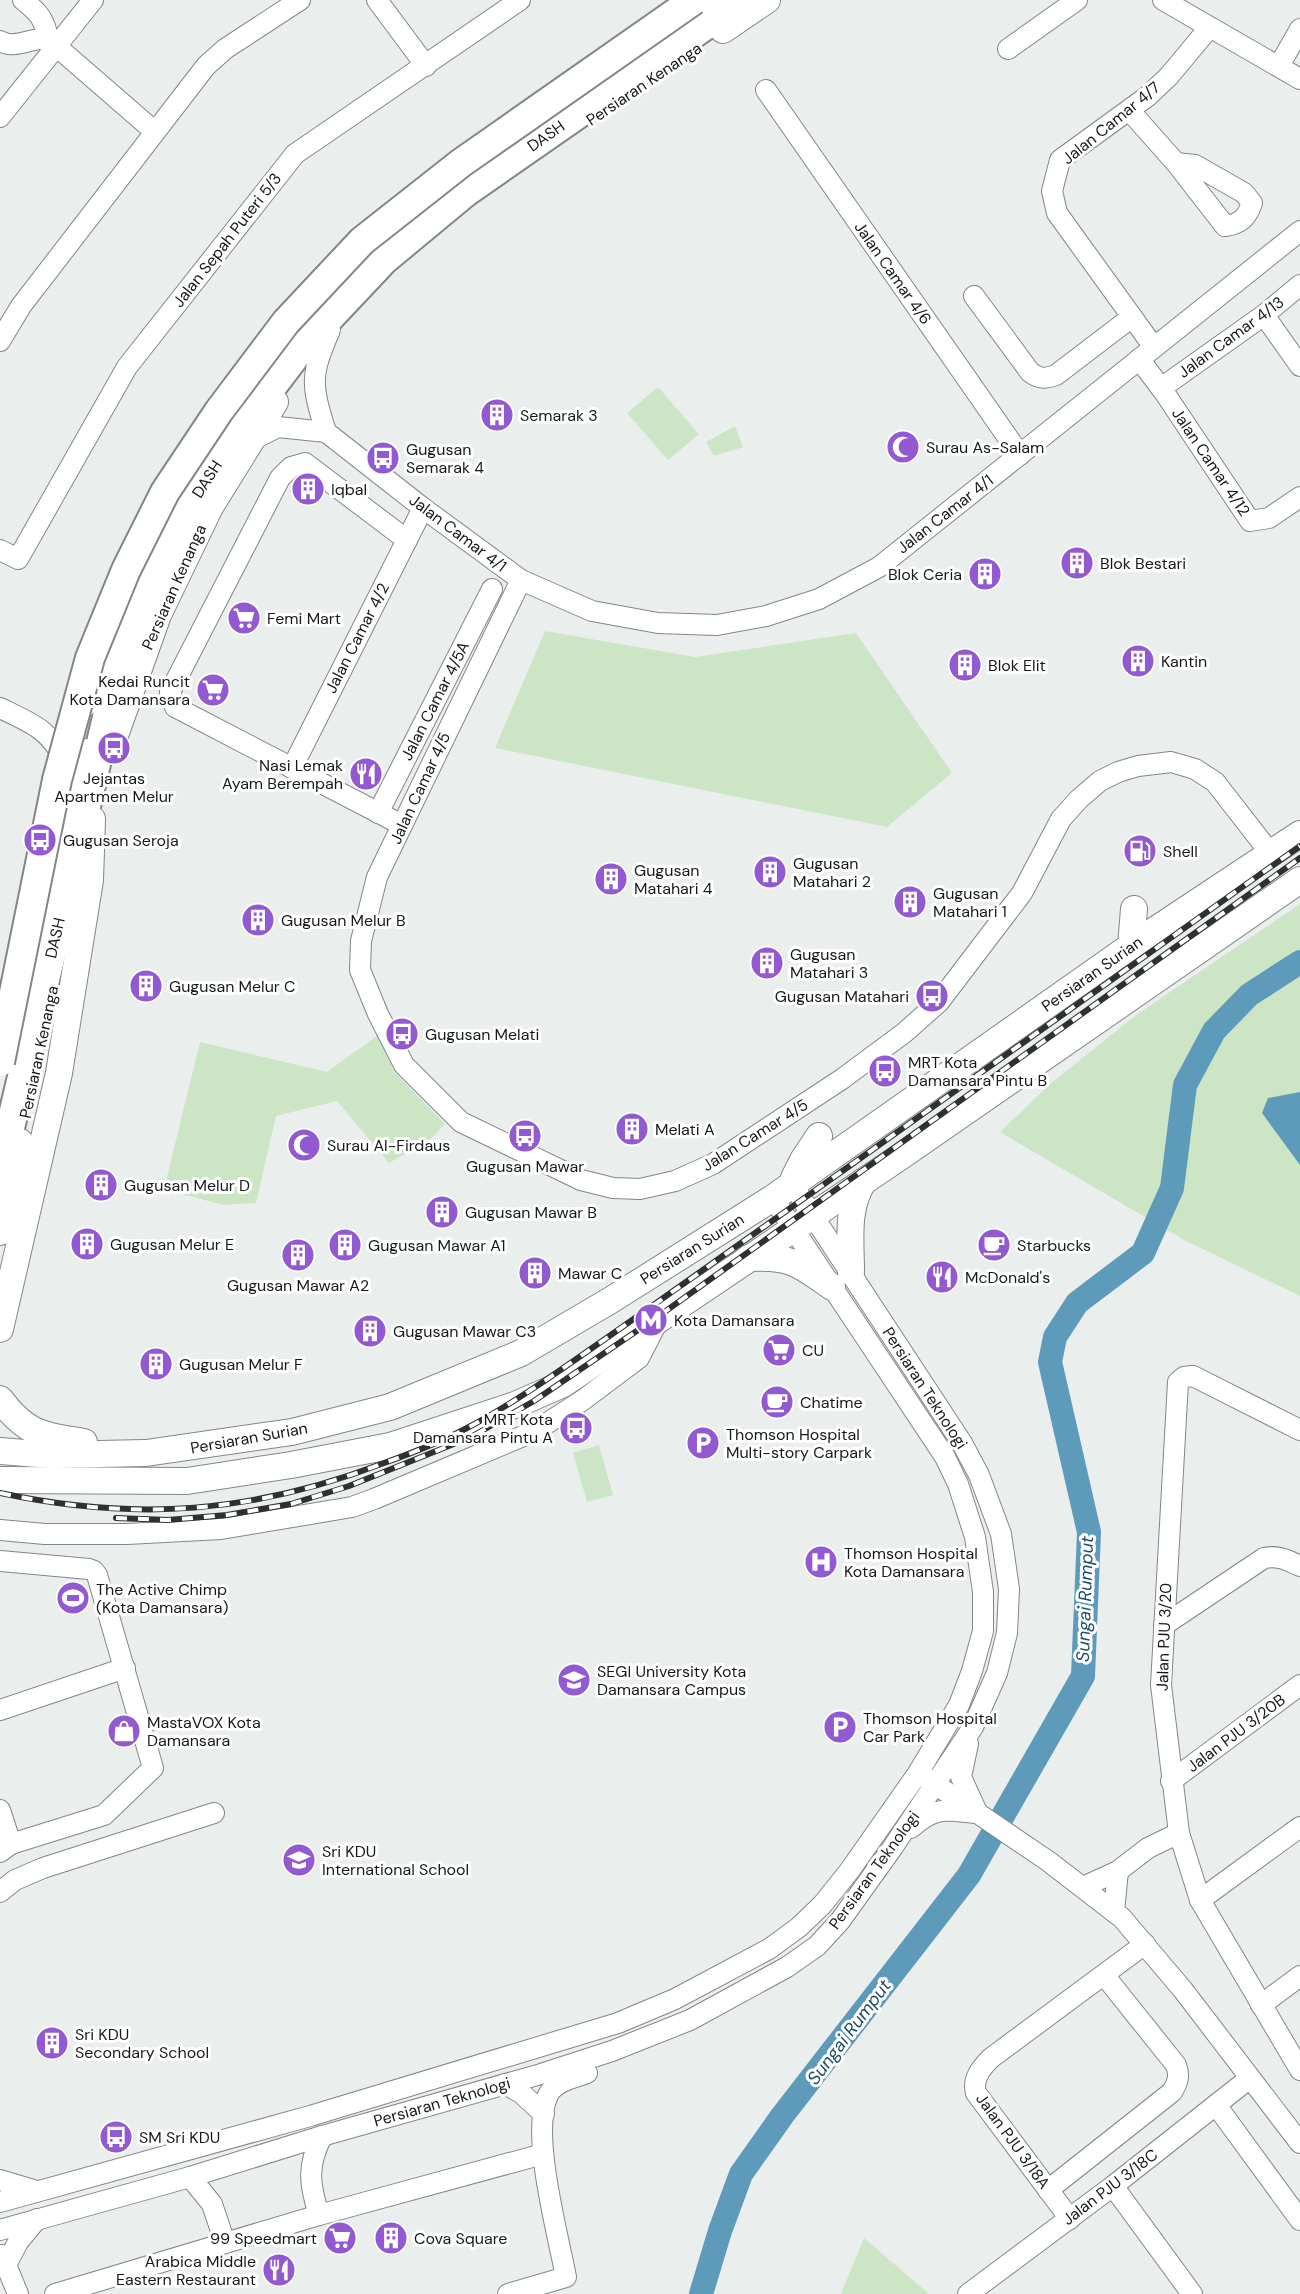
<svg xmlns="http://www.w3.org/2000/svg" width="1300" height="2294" viewBox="0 0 1300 2294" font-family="'DM Sans',sans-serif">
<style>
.green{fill:#cce5c4}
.water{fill:#5e9aba}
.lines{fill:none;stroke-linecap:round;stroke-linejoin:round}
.river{stroke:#5e9aba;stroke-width:24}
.minor-casing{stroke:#828786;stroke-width:22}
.major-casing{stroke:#828786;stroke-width:28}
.highway-casing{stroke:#828786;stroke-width:32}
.minor{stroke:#fff;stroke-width:20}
.major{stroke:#fff;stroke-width:26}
.highway{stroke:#fff;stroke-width:28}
.rail-casing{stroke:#2f3130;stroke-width:6}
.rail{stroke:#fff;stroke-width:4;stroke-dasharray:11;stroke-linecap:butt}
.highway-bridge-casing{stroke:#828786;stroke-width:32;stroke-linecap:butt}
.highway-bridge{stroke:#fff;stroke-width:28}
.labels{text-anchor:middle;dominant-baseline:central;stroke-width:6;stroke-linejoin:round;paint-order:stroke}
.street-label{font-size:16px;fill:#171918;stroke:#fff}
.poi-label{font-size:16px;fill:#171918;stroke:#fff;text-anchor:start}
.water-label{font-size:18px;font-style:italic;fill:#1d4e65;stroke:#fff}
</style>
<rect width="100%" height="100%" fill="#eaefee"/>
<!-- green -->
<g class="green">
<path d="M658 387 699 434 668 460 627 413Z"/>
<path d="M735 426 743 447 714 456 706 442Z"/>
<path d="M545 631 695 657 856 633 952 773 887 827 495 748Z"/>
<path d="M1300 904V1296L1184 1240 1000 1132 1050 1084 1136 1015Z"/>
<path d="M378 1035 394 1072 445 1124 430 1140 389 1163 337 1101 276 1116 256 1203 223 1205 164 1189 200 1042 327 1072Z"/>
<path d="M599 1445 613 1495 587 1502 573 1453Z"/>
<path d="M864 2238 929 2294H841Z"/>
</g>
<!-- water -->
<path class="water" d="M1300 1092V1165L1262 1113 1268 1098Z"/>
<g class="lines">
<!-- river -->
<path class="river" d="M701 2294 720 2231 741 2174 782 2116 969 1875 1083 1676 1089 1532 1050 1362 1055 1337 1077 1303 1143 1253 1172 1188 1185 1085 1214 1031 1249 995 1300 962"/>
<defs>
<g id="minor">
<path d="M23 0C38 12 45 19 48 39L154 131"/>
<path d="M377 0 426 66"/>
<path d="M1163 0 1300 79"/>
<path d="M0 41C14 50 32 37 48 39"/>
<path d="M1008 49 1077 0"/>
<path d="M1279 66 1300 29"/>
<path d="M766 90 1020 455"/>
<path d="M1129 110 1176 163 1225 226C1240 224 1247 218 1252 203L1244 193 1195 165 1176 163"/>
<path d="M0 117 93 0"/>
<path d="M974 296 1030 372C1039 379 1045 379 1056 375L1132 317"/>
<path d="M1264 315 1300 366"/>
<path d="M0 341 21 306 206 66 225 49 300 0"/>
<path d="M1153 346 1057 213 1052 191 1060 160 1148 96 1169 76 1209 28"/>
<path d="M1139 359 1164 392 1250 521 1269 518 1300 497"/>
<path d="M1161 388 1264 315 1300 285"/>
<path d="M326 432C311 384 310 376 330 330"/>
<path d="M252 442 258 437 278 427 326 432 423 508 521 580 592 611 658 623 717 625 766 616 819 599 879 567 1300 231"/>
<path d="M0 550 18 559 127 367 295 154 520 0"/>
<path d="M521 580 377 877 361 941 360 970 378 1014 404 1065 461 1122 581 1180 613 1188 640 1189 675 1181 713 1164 842 1079 904 1033 939 1002 1022 893 1061 819 1079 799 1100 781 1118 772 1138 766 1171 762 1195 769 1215 782 1271 854"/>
<path d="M0 708C31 723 50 729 66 763"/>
<path d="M78 714 89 703 101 684"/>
<path d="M292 768 423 508"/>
<path d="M378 813 492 589"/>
<path d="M402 825 175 707 170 692 280 478 291 467 305 463 407 540"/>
<path d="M1300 1430 1193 1376 1184 1377 1178 1382 1161 1685 1179 1833 1200 1900 1300 2070"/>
<path d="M0 1530 45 1534H127L221 1529 352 1507 374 1499 535 1431 583 1400 639 1358 659 1319"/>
<path d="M0 1561 89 1569 94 1571 97 1575 153 1768 104 1815 11 1844 0 1852"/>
<path d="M1164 1625 1264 1558C1278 1555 1287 1560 1300 1566"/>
<path d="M0 1710 125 1668"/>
<path d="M968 1744 961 1777 977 1812"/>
<path d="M926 1778 1048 1861 1122 1918 1183 1990 1300 2143"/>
<path d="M1171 1781 1300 1685"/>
<path d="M0 1810 11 1844"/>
<path d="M911 1828C935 1806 945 1810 975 1813"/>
<path d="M1083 1887 1118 1871 1148 1848 1179 1833"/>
<path d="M0 1892 15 1880 43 1868 214 1813"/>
<path d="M1200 1900 1300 1827"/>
<path d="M1114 1912 1118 1871"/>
<path d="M1261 2005 1300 1976"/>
<path d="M505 2084 521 2093 544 2114"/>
<path d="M1216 2105 1300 2220"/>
<path d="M190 2177 212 2204 225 2243"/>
<path d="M0 2180 37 2191"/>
<path d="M1113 2186 1192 2294"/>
<path d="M1048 2190 1172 2092C1178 2082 1180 2076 1176 2065L1104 1975"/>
<path d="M0 2202 310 2116 618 2023 675 1999 769 1949 799 1927 822 1905 850 1870 918 1773 959 1705 972 1671 983 1631V1592L975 1537 958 1484 945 1457 773 1198"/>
<path d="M319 2215C309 2183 307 2166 322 2136"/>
<path d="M1070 2219 976 2093C972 2079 981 2068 991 2058L1145 1944"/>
<path d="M0 2230 190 2177 322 2136 541 2074 612 2051 690 2020 787 1967 817 1946 840 1921 893 1847 973 1727 997 1673 1007 1633 1009 1589 1001 1534 979 1475 962 1443 792 1184"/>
<path d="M2 2255 18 2294"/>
<path d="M6 2265 18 2242 37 2219"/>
<path d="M55 2294 319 2215 543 2154"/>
<path d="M508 2294 566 2277C558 2234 530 2133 548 2095 555 2081 574 2078 587 2073"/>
<path d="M968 2294 1113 2186 1250 2078"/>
</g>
<g id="major">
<path d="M678 25 715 0"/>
<path d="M723 30 767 0"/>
<path d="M297 334 324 303 354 273"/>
<path d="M107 664 127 607 148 562"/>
<path d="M113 741 158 615 210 507 275 402"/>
<path d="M1131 946 1134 909"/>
<path d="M39 947 63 835 85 752"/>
<path d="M794 1178 803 1160 819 1136"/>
<path d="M0 1232 20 1142"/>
<path d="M749 1258C792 1256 799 1264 832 1287"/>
<path d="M851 1272C851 1241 846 1209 863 1182"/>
<path d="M0 1329 59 1073 90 880 92 819"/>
<path d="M0 1399C27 1435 42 1435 84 1442"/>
<path d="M0 1451 50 1455 146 1453 292 1432 390 1407 521 1353 611 1300 773 1198 1131 946 1300 834"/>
<path d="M0 1480 187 1481 291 1465 390 1446 515 1405 563 1384 900 1157 1300 880"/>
</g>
<path id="highway" d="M0 1170 117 675 152 584 192 503 243 425 302 347 384 260 466 192 742 0"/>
</defs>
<!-- minor casing -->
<use href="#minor" class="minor-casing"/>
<!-- major casing -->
<use href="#major" class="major-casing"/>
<!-- highway casing -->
<use href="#highway" class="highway-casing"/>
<!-- minor -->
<use href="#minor" class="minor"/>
<!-- major -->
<use href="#major" class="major"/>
<!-- highway -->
<use href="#highway" class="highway"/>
<defs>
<g id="rail">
<path d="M0 1493C137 1522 253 1513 384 1463 412 1453 441 1442 467 1428 520 1400 569 1364 618 1330 691 1279 762 1228 834 1177 989 1067 1145 956 1300 846"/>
<path d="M116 1518 168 1520 227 1515 291 1504 349 1486 471 1437 534 1401 663 1313 1300 858"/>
</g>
</defs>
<!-- rail casing -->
<use href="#rail" class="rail-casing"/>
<!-- rail -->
<use href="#rail" class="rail"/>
<defs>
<path id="highway-bridge" d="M0 1062 57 780 90 658 126 570 165 492 219 411 286 322 362 241 461 163 694 0"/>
</defs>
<!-- highway-bridge casing -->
<use href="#highway-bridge" class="highway-bridge-casing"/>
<!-- highway-bridge -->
<use href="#highway-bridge" class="highway-bridge"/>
</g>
<!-- icons -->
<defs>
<symbol id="building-disc" viewBox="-11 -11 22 22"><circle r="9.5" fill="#9259d0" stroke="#fff"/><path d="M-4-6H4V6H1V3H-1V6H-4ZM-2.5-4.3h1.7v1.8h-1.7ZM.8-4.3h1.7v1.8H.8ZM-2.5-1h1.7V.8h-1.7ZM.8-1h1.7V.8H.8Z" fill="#fff"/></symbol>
<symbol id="mosque-disc" viewBox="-11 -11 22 22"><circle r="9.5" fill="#9259d0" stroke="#fff"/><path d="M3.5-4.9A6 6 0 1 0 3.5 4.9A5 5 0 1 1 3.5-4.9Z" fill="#fff"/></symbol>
<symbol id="bus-disc" viewBox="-11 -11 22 22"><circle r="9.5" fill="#9259d0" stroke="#fff"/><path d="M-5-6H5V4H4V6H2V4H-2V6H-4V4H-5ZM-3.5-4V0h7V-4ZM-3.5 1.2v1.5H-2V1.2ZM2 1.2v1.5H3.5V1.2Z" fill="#fff"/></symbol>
<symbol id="supermarket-disc" viewBox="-11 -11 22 22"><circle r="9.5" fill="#9259d0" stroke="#fff"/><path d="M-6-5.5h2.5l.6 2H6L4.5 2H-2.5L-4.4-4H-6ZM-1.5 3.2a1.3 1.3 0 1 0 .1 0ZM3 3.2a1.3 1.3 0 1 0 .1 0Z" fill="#fff"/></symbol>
<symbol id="restaurant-disc" viewBox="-11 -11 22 22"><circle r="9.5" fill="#9259d0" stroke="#fff"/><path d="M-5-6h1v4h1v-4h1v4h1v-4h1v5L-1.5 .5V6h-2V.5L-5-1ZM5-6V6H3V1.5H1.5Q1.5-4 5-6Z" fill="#fff"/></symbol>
<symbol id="fuel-disc" viewBox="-11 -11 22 22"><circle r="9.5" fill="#9259d0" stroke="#fff"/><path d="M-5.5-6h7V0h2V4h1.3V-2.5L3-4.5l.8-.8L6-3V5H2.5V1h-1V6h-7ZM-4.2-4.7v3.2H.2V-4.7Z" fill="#fff"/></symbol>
<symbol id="cafe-disc" viewBox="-11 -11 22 22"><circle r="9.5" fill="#9259d0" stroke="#fff"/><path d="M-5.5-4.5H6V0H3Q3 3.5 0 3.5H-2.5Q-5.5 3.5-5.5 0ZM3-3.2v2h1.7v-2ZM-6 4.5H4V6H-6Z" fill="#fff"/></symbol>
<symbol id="metro-disc" viewBox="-11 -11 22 22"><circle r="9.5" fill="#9259d0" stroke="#fff"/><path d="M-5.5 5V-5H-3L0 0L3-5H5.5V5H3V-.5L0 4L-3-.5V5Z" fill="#fff"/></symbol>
<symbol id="parking-disc" viewBox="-11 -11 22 22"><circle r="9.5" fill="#9259d0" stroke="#fff"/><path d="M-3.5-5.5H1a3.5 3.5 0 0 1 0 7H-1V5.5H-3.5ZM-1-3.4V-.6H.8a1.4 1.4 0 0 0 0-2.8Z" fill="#fff"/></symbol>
<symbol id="hospital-disc" viewBox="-11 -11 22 22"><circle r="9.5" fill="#9259d0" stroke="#fff"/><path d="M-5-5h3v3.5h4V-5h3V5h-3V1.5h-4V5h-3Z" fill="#fff"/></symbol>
<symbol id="stadium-disc" viewBox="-11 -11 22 22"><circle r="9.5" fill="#9259d0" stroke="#fff"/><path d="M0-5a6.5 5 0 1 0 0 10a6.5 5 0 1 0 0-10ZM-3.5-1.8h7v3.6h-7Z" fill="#fff"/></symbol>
<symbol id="university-disc" viewBox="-11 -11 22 22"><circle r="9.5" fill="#9259d0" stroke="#fff"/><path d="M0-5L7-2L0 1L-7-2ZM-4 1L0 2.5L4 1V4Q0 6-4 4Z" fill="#fff"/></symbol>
<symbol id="shop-disc" viewBox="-11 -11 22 22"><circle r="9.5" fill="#9259d0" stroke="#fff"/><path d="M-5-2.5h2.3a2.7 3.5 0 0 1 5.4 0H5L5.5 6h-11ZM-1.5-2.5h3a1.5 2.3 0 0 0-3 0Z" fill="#fff"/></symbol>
<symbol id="school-disc" viewBox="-11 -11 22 22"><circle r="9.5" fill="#9259d0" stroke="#fff"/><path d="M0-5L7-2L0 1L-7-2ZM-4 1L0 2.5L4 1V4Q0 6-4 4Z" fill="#fff"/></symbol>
</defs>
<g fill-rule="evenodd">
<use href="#building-disc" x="478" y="396" width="38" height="38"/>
<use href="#mosque-disc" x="884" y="428" width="38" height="38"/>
<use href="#bus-disc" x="364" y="439" width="38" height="38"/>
<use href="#building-disc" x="289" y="470" width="38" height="38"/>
<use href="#building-disc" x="1058" y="544" width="38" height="38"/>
<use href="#building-disc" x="966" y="555" width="38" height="38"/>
<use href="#supermarket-disc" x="225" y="599" width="38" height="38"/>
<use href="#building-disc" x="1119" y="642" width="38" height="38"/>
<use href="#building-disc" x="946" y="646" width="38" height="38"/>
<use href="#supermarket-disc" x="194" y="671" width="38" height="38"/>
<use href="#bus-disc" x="95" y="729" width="38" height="38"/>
<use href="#restaurant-disc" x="347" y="755" width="38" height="38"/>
<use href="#bus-disc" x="21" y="821" width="38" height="38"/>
<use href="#fuel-disc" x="1121" y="832" width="38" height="38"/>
<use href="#building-disc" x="751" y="853" width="38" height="38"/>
<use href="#building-disc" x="592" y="860" width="38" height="38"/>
<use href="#building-disc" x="891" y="883" width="38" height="38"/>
<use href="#building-disc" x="239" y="901" width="38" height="38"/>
<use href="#building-disc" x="748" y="944" width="38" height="38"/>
<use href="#building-disc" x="127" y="967" width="38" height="38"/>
<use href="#bus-disc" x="913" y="977" width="38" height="38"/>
<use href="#bus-disc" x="383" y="1015" width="38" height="38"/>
<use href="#bus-disc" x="866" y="1052" width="38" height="38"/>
<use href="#building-disc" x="613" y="1110" width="38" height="38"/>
<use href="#bus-disc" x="506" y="1117" width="38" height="38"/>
<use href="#mosque-disc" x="285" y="1126" width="38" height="38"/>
<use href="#building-disc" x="82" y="1166" width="38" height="38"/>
<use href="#building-disc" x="423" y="1193" width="38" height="38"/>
<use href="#building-disc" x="68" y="1225" width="38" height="38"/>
<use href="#building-disc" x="326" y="1226" width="38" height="38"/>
<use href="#cafe-disc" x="975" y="1226" width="38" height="38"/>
<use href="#building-disc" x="279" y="1236" width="38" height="38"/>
<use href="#building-disc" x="516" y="1254" width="38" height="38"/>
<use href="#restaurant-disc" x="923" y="1258" width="38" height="38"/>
<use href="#metro-disc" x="632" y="1301" width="38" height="38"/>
<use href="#building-disc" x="351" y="1312" width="38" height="38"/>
<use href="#supermarket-disc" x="760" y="1331" width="38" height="38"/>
<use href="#building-disc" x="137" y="1345" width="38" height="38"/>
<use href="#cafe-disc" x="758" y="1383" width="38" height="38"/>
<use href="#bus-disc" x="557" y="1409" width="38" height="38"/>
<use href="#parking-disc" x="684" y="1424" width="38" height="38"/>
<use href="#hospital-disc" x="802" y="1543" width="38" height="38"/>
<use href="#stadium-disc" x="54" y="1579" width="38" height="38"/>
<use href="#university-disc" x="555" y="1661" width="38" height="38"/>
<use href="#parking-disc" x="821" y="1708" width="38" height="38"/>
<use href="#shop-disc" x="105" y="1712" width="38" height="38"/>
<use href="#school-disc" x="280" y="1841" width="38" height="38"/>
<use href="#building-disc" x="33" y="2024" width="38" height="38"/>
<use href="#bus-disc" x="97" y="2118" width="38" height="38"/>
<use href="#supermarket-disc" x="321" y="2219" width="38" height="38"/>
<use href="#building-disc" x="372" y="2219" width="38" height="38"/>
<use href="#restaurant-disc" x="260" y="2251" width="38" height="38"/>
</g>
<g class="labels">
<!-- street labels -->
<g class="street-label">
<text transform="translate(644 84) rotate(-34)">Persiaran Kenanga</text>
<text transform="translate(1111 123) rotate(-39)">Jalan Camar 4/7</text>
<text transform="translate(546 136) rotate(-35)">DASH</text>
<text transform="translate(227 240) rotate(-52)">Jalan Sepah Puteri 5/3</text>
<text transform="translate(893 273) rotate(55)">Jalan Camar 4/6</text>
<text transform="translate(1231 337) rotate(-36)">Jalan Camar 4/13</text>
<text transform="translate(1211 462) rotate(56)">Jalan Camar 4/12</text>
<text transform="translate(207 479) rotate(-57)">DASH</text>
<text transform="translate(945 514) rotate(-38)">Jalan Camar 4/1</text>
<text transform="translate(458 533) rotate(37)">Jalan Camar 4/1</text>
<text transform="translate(174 587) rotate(-66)">Persiaran Kenanga</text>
<text transform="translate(357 638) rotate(-63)">Jalan Camar 4/2</text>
<text transform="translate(435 701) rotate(-63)">Jalan Camar 4/5A</text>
<text transform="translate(420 788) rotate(-65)">Jalan Camar 4/5</text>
<text transform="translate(55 938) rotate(-77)">DASH</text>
<text transform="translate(1092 974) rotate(-35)">Persiaran Surian</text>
<text transform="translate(39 1052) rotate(-78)">Persiaran Kenanga</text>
<text transform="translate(755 1135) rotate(-32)">Jalan Camar 4/5</text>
<text transform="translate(692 1249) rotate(-32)">Persiaran Surian</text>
<text transform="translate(925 1388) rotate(57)">Persiaran Teknologi</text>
<text transform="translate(249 1438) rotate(-10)">Persiaran Surian</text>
<text transform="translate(1164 1637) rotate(-88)">Jalan PJU 3/20</text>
<text transform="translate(1236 1733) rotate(-37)">Jalan PJU 3/20B</text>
<text transform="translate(874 1870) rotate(-54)">Persiaran Teknologi</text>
<text transform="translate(442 2102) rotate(-16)">Persiaran Teknologi</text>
<text transform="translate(1013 2141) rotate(54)">Jalan PJU 3/18A</text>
<text transform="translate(1110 2187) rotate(-37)">Jalan PJU 3/18C</text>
</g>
<!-- poi labels -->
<g class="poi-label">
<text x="520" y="415">Semarak 3</text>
<text x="926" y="447">Surau As-Salam</text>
<text x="406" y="449">Gugusan<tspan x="406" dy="18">Semarak 4</tspan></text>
<text x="331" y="489">Iqbal</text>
<text x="1100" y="563">Blok Bestari</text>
<text x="962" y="574" text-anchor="end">Blok Ceria</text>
<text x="267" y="618">Femi Mart</text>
<text x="1161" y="661">Kantin</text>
<text x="988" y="665">Blok Elit</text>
<text x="190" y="681" text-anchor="end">Kedai Runcit<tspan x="190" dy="18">Kota Damansara</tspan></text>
<text x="343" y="765" text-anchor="end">Nasi Lemak<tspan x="343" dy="18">Ayam Berempah</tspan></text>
<text x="114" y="778" text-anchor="middle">Jejantas<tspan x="114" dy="18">Apartmen Melur</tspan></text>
<text x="63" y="840">Gugusan Seroja</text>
<text x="1163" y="851">Shell</text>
<text x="793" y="863">Gugusan<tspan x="793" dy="18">Matahari 2</tspan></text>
<text x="634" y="870">Gugusan<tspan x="634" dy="18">Matahari 4</tspan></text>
<text x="933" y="893">Gugusan<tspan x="933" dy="18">Matahari 1</tspan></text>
<text x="281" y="920">Gugusan Melur B</text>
<text x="790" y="954">Gugusan<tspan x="790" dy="18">Matahari 3</tspan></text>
<text x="169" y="986">Gugusan Melur C</text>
<text x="909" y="996" text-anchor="end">Gugusan Matahari</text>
<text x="425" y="1034">Gugusan Melati</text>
<text x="908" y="1062">MRT Kota<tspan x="908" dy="18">Damansara Pintu B</tspan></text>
<text x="655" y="1129">Melati A</text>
<text x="327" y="1145">Surau Al-Firdaus</text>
<text x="525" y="1166" text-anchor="middle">Gugusan Mawar</text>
<text x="124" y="1185">Gugusan Melur D</text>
<text x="465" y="1212">Gugusan Mawar B</text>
<text x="110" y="1244">Gugusan Melur E</text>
<text x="368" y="1245">Gugusan Mawar A1</text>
<text x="1017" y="1245">Starbucks</text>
<text x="558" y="1273">Mawar C</text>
<text x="965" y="1277">McDonald's</text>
<text x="298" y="1285" text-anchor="middle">Gugusan Mawar A2</text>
<text x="674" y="1320">Kota Damansara</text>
<text x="393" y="1331">Gugusan Mawar C3</text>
<text x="802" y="1350">CU</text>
<text x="179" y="1364">Gugusan Melur F</text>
<text x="800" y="1402">Chatime</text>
<text x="553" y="1419" text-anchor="end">MRT Kota<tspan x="553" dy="18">Damansara Pintu A</tspan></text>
<text x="726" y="1434">Thomson Hospital<tspan x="726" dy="18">Multi-story Carpark</tspan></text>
<text x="844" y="1553">Thomson Hospital<tspan x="844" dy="18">Kota Damansara</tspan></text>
<text x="96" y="1589">The Active Chimp<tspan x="96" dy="18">(Kota Damansara)</tspan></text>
<text x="597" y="1671">SEGI University Kota<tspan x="597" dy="18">Damansara Campus</tspan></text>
<text x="863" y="1718">Thomson Hospital<tspan x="863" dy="18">Car Park</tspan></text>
<text x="147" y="1722">MastaVOX Kota<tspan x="147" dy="18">Damansara</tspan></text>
<text x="322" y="1851">Sri KDU<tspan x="322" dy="18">International School</tspan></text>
<text x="75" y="2034">Sri KDU<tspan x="75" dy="18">Secondary School</tspan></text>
<text x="139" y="2137">SM Sri KDU</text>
<text x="317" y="2238" text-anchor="end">99 Speedmart</text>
<text x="414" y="2238">Cova Square</text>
<text x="256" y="2261" text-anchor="end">Arabica Middle<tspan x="256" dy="18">Eastern Restaurant</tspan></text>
</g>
<!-- water labels -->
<g class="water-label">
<text transform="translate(1085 1599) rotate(-88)">Sungai Rumput</text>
<text transform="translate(849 2032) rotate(-53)">Sungai Rumput</text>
</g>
</g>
</svg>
